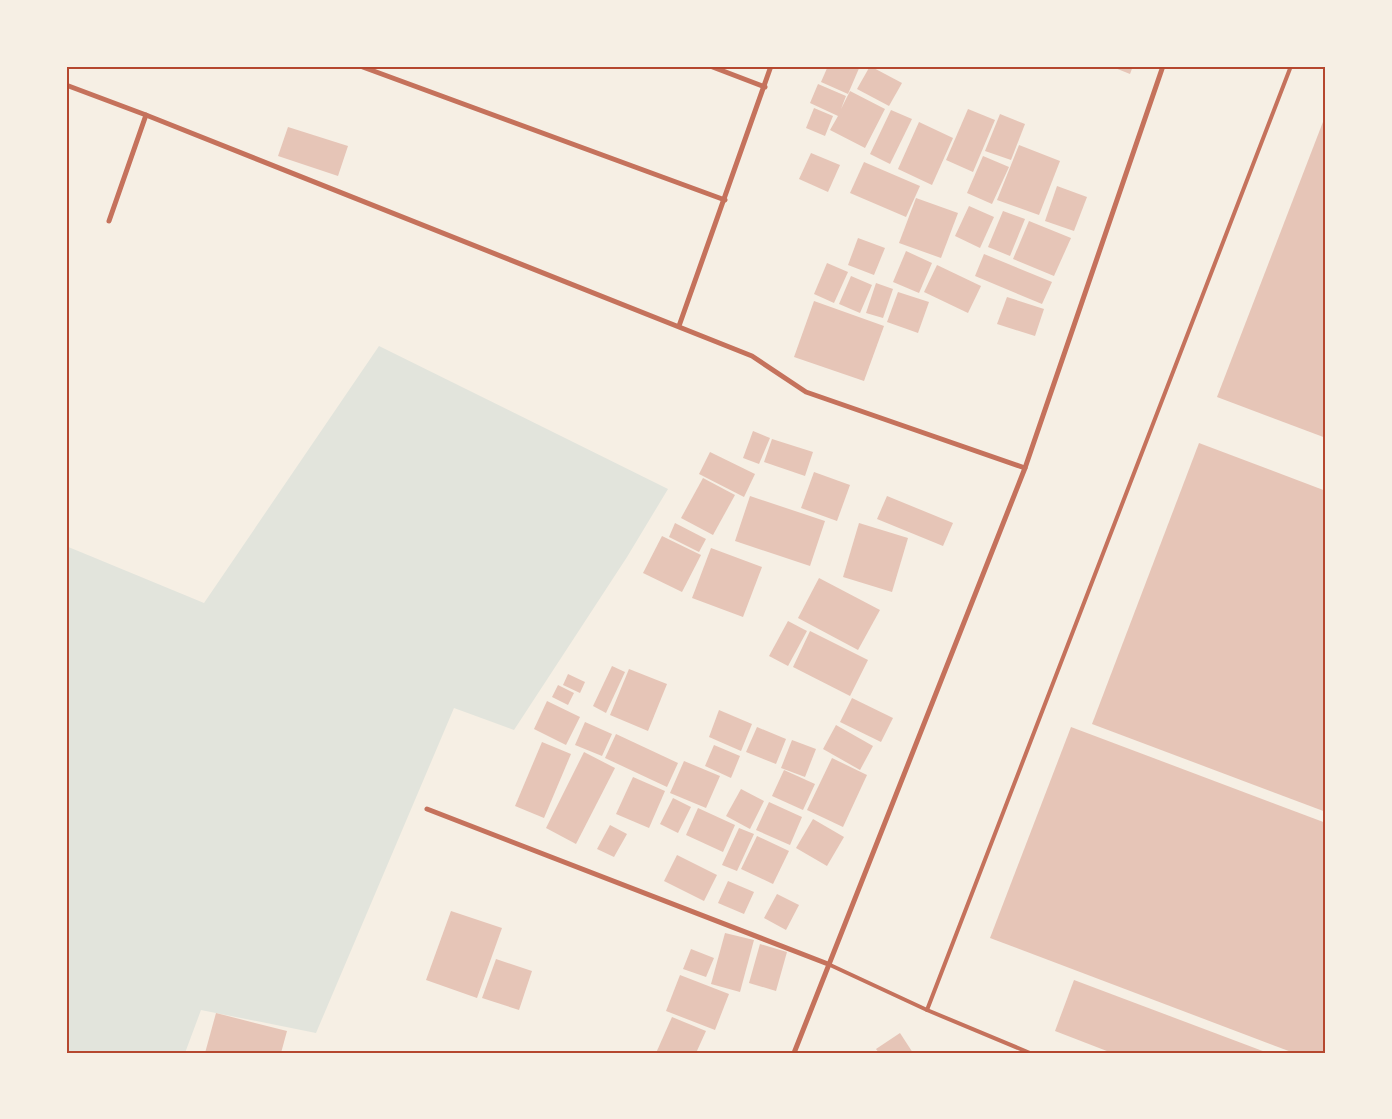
<svg xmlns="http://www.w3.org/2000/svg" width="1392" height="1119" viewBox="0 0 1392 1119" font-family="'Space Grotesk',sans-serif">
<style>
.green{fill:#e2e4dc}
.building{fill:#e6c5b7}
.lines{fill:none;stroke-linecap:round;stroke-linejoin:round}
.service{stroke:#c5725c;stroke-width:4}
.minor{stroke:#c5725c;stroke-width:5}
.neatline{fill:none;stroke:#b5482f;stroke-width:2}
</style>
<rect width="100%" height="100%" fill="#f6efe4"/>
<!-- green -->
<path class="green" d="M379 346 668 489 627 557 514 730 454 708 316 1033 201 1010 185 1053H66V546L204 603Z"/>
<!-- building -->
<g class="building">
<path d="M828 66H860L848 94 821 82Z"/>
<path d="M870 66 902 83 889 106 857 89Z"/>
<path d="M1110 66H1133L1130 74Z"/>
<path d="M818 84 846 96 841 109 850 91 885 109 865 148 830 130 838 116 810 103Z"/>
<path d="M814 108 833 116 825 136 806 128Z"/>
<path d="M968 109 995 120 973 172 946 160Z"/>
<path d="M891 110 912 119 890 164 870 154Z"/>
<path d="M1000 114 1025 124 1011 160 985 151Z"/>
<path d="M1326 114V438L1217 397Z"/>
<path d="M919 122 953 138 932 185 898 169Z"/>
<path d="M288 127 348 146 338 176 278 156Z"/>
<path d="M1019 145 1060 161 1039 215 997 200Z"/>
<path d="M811 153 840 165 828 192 799 179Z"/>
<path d="M983 156 1009 167 992 204 967 193Z"/>
<path d="M864 162 920 186 906 217 850 193Z"/>
<path d="M1057 186 1087 197 1074 231 1045 221Z"/>
<path d="M916 198 958 213 941 258 899 243Z"/>
<path d="M969 206 994 217 980 248 955 236Z"/>
<path d="M1003 211 1025 219 1010 256 988 247Z"/>
<path d="M1029 221 1071 238 1054 276 1013 259Z"/>
<path d="M858 238 885 248 874 275 848 265Z"/>
<path d="M906 251 932 263 919 293 893 282Z"/>
<path d="M984 254 1052 282 1042 304 975 276Z"/>
<path d="M827 263 848 272 834 303 814 294Z"/>
<path d="M937 265 981 286 968 313 924 292Z"/>
<path d="M851 276 872 285 860 313 839 304Z"/>
<path d="M876 283 893 289 883 318 866 313Z"/>
<path d="M898 292 929 302 918 333 887 322Z"/>
<path d="M1007 297 1044 309 1035 336 997 324Z"/>
<path d="M814 301 884 326 864 381 794 357Z"/>
<path d="M753 431 770 438 759 464 743 458Z"/>
<path d="M772 439 813 452 805 476 764 462Z"/>
<path d="M1199 443 1326 491V812L1092 724Z"/>
<path d="M710 452 755 474 744 497 699 474Z"/>
<path d="M814 472 850 485 837 521 801 508Z"/>
<path d="M703 478 735 495 713 535 681 518Z"/>
<path d="M750 496 825 521 810 566 735 541Z"/>
<path d="M887 496 953 523 943 546 877 519Z"/>
<path d="M675 523 706 539 699 552 669 537Z"/>
<path d="M859 523 908 538 892 592 843 577Z"/>
<path d="M662 536 701 555 682 592 643 573Z"/>
<path d="M711 548 762 567 743 617 692 598Z"/>
<path d="M819 578 880 610 858 650 798 618Z"/>
<path d="M788 621 807 631 788 666 769 656Z"/>
<path d="M810 631 868 660 850 696 793 667Z"/>
<path d="M612 666 625 672 606 713 593 706Z"/>
<path d="M629 669 667 684 648 731 610 715Z"/>
<path d="M568 674 585 682 580 693 563 685Z"/>
<path d="M558 685 574 693 568 705 552 697Z"/>
<path d="M852 698 893 718 881 742 840 722Z"/>
<path d="M547 701 580 717 566 745 534 729Z"/>
<path d="M719 710 752 724 741 751 709 737Z"/>
<path d="M585 722 612 734 602 756 575 745Z"/>
<path d="M836 725 873 746 860 770 823 749Z"/>
<path d="M757 727 786 739 776 764 746 752Z"/>
<path d="M1071 727 1326 823V1053H1294L990 938Z"/>
<path d="M616 734 678 763 667 787 605 758Z"/>
<path d="M792 740 816 749 805 777 781 768Z"/>
<path d="M542 742 571 754 544 818 515 806Z"/>
<path d="M714 745 740 756 731 778 705 766Z"/>
<path d="M584 752 615 768 576 844 546 828Z"/>
<path d="M832 758 867 775 843 827 807 810Z"/>
<path d="M684 761 720 776 706 808 670 793Z"/>
<path d="M784 770 815 784 803 810 772 796Z"/>
<path d="M633 777 665 791 649 828 616 814Z"/>
<path d="M741 789 764 801 750 829 726 816Z"/>
<path d="M673 798 691 807 678 833 660 824Z"/>
<path d="M769 802 802 817 790 845 756 830Z"/>
<path d="M698 808 735 825 723 852 686 835Z"/>
<path d="M813 819 844 837 827 866 796 848Z"/>
<path d="M610 825 627 834 614 857 597 849Z"/>
<path d="M739 828 754 834 737 871 722 865Z"/>
<path d="M757 836 789 851 773 884 741 869Z"/>
<path d="M677 855 717 875 704 901 664 881Z"/>
<path d="M728 881 754 892 744 914 718 903Z"/>
<path d="M777 894 799 905 786 930 764 918Z"/>
<path d="M451 911 502 928 477 998 426 980Z"/>
<path d="M725 933 754 940 740 992 711 984Z"/>
<path d="M760 944 787 952 776 991 749 983Z"/>
<path d="M691 949 714 958 706 977 683 969Z"/>
<path d="M496 959 532 971 519 1010 482 998Z"/>
<path d="M680 975 729 994 715 1030 666 1011Z"/>
<path d="M1074 980 1268 1053H1112L1055 1031Z"/>
<path d="M216 1013 287 1031 281 1053H205Z"/>
<path d="M672 1017 706 1031 696 1053H656Z"/>
<path d="M900 1033 913 1053H879L876 1049Z"/>
</g>
<g class="lines">
<!-- service -->
<g class="service">
<path d="M828 964 927 1010 1030 1053"/>
<path d="M927 1010 1291 66"/>
</g>
<!-- minor -->
<g class="minor">
<path d="M360 66 725 200"/>
<path d="M710 66 765 87"/>
<path d="M66 85 146 115 752 356 806 392 1025 468"/>
<path d="M109 221 146 115"/>
<path d="M679 326 771 66"/>
<path d="M427 809 828 964"/>
<path d="M794 1053 1025 468 1163 66"/>
</g>
</g>
<!-- border -->
<rect width="1392" height="1119" fill="none" stroke="#f6efe4" stroke-width="135"/>
<rect x="68" y="68" width="1256" height="984" class="neatline"/>
</svg>
